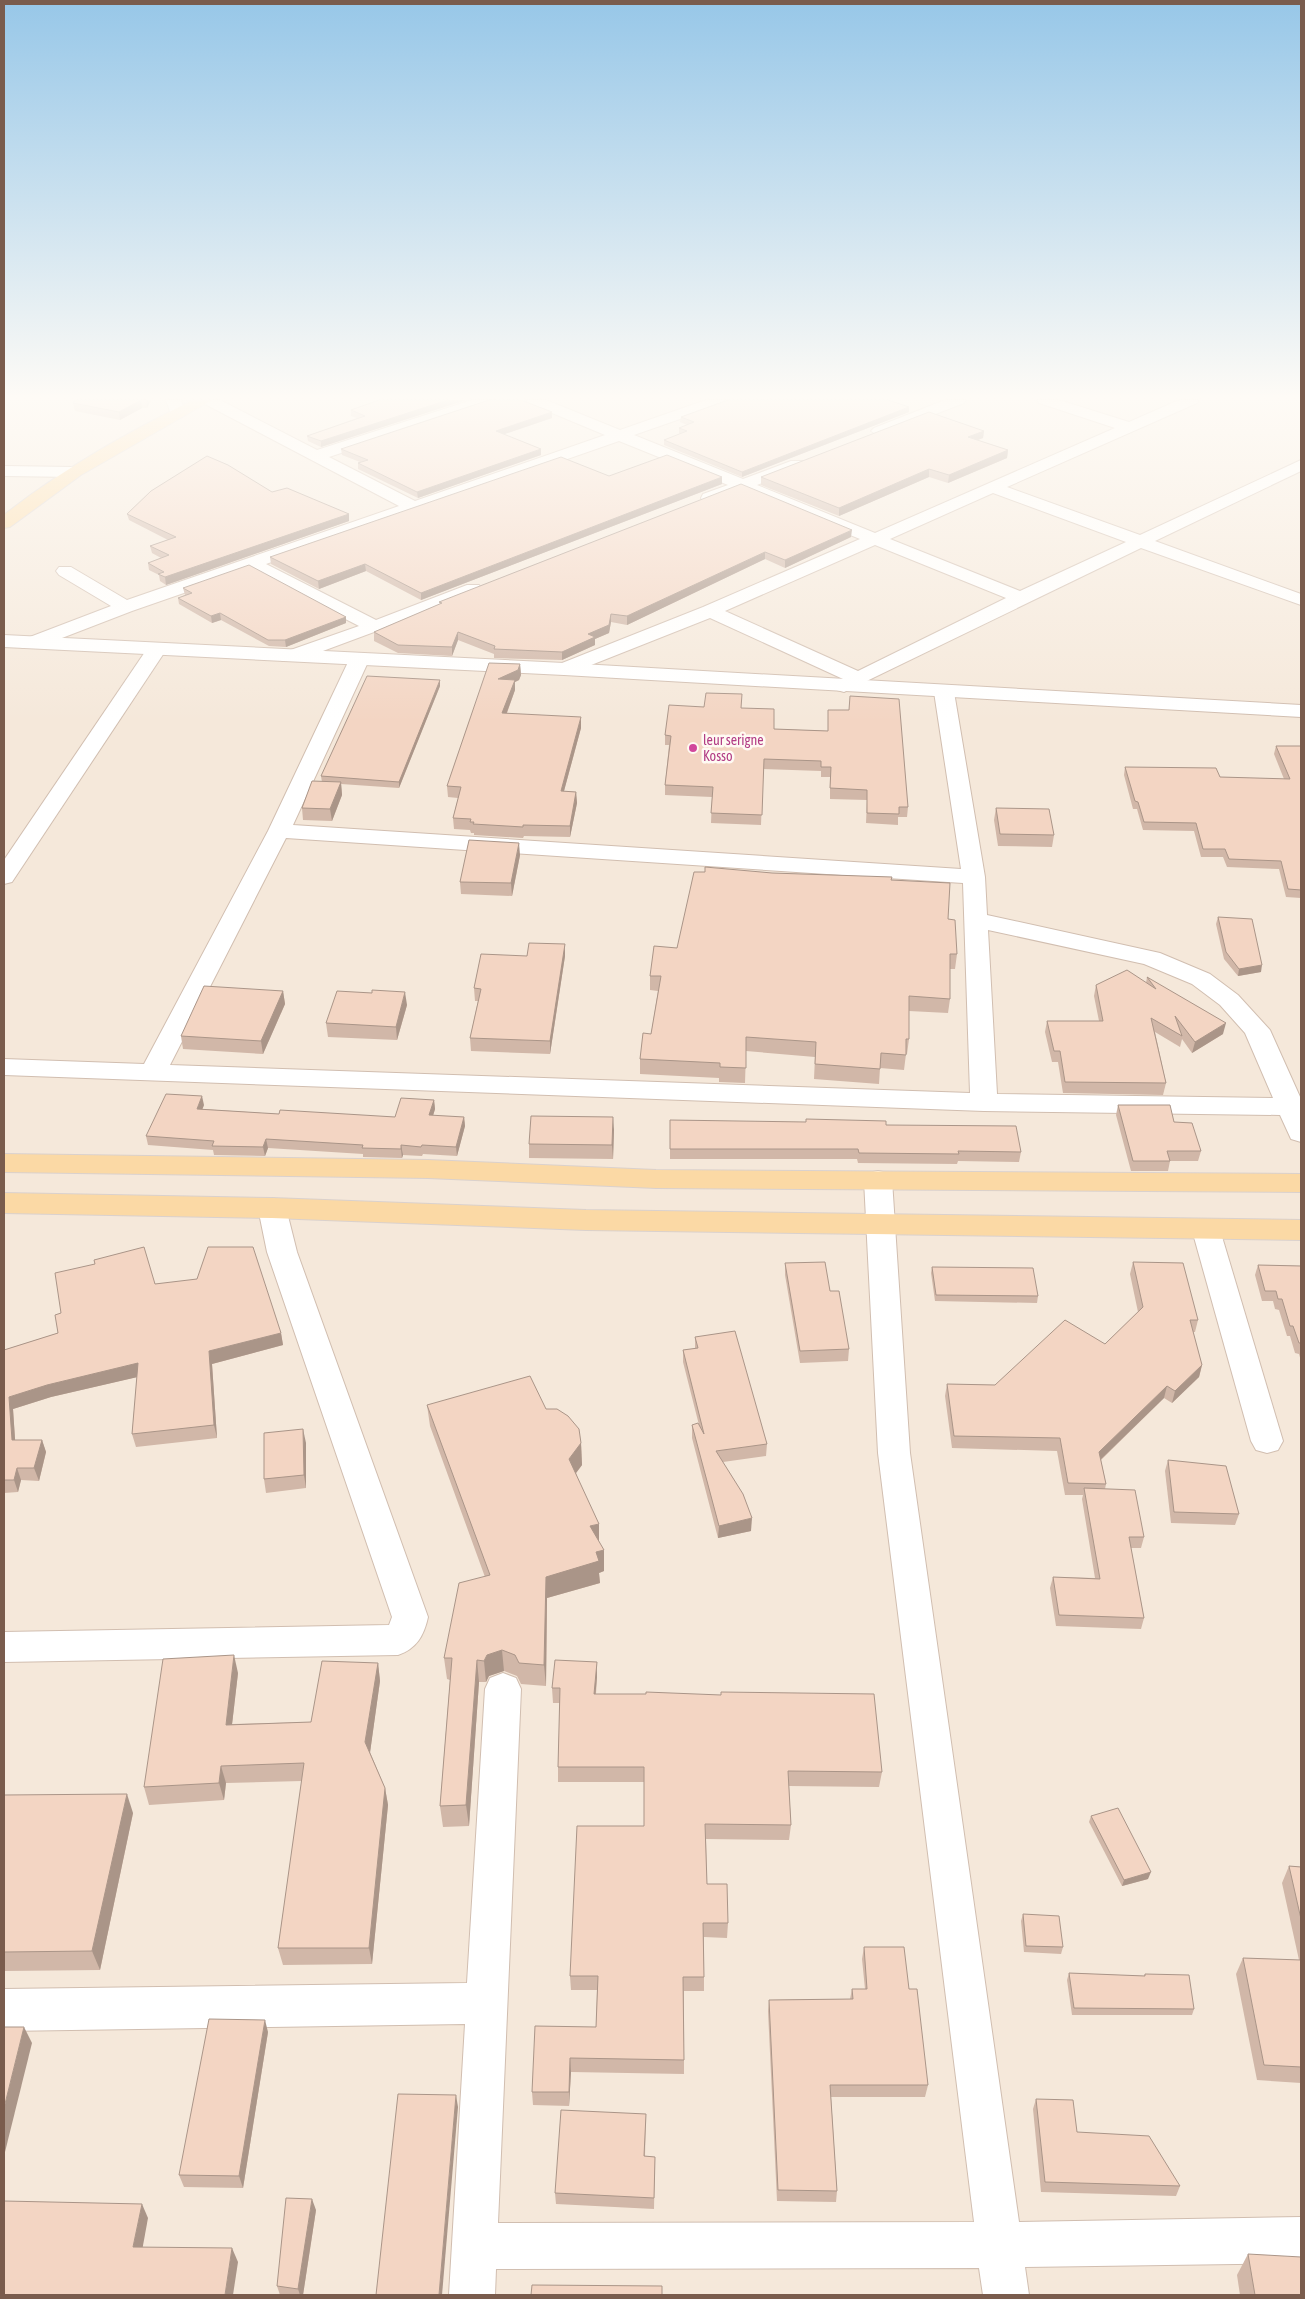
<svg xmlns="http://www.w3.org/2000/svg" width="1305" height="2299" viewBox="0 0 1305 2299" font-family="'Asap Condensed',sans-serif">
<style>
.residential{fill:#f5e8da}
.lines{fill:none;stroke-linecap:round;stroke-linejoin:round}
.minor-casing{stroke:#d1beb0;stroke-width:2}
.tertiary-casing{stroke:#d1beb0;stroke-width:2}
.primary-casing{stroke:#dad1cd;stroke-width:2}
.minor{fill:#fff;fill-rule:evenodd}
.tertiary{fill:#fff;fill-rule:evenodd}
.primary{fill:#fbd9a5;fill-rule:evenodd}
.wall{fill:#d1b7a8}
.shaded-wall{fill:#aa9588}
.building{fill:#f3d5c3;stroke:#aa9588}
.hotel-dot{fill:#d1479c;stroke:#fffaf3;stroke-width:2}
.labels{text-anchor:middle;dominant-baseline:central;stroke-width:5;stroke-linejoin:round;paint-order:stroke}
.far-hotel-label{font-size:14px;fill:#b23c85;stroke:#fffaf3;text-anchor:start}
</style>
<rect width="100%" height="100%" fill="#fdf6ec"/>
<!-- residential -->
<rect class="residential" x="4" y="400" width="1297" height="1895"/>
<g class="lines">
<defs>
<g id="minor">
<path d="M166 400H181L185 414 182 417H172Z"/>
<path d="M201 400H220L317 450 472 400H494L492 403 329 457 415 501 605 435 528 403 526 400H546L620 430 706 400H728L726 403 634 435 743 479 791 461H803L805 464 803 467 757 485 875 533 1115 428 1039 403 1037 400H1059L1129 422 1179 400H1199L1197 403 1007 487 1140 535 1301 460V471L1155 541 1301 594V605L1141 548 844 692 837 690 834 686 843 679 710 618 571 673H557L554 669 557 665 703 607 860 539 742 491 715 502H703L701 498 703 494 728 485 619 441 266 564 376 620 467 585H479L482 589 479 593 296 661H282L279 657 282 653 359 626 250 570 132 611 36 648H22L19 644 22 640 111 606 59 575 56 571 59 567H71L127 600 399 506 203 403ZM993 493 1126 542 1020 591 890 539ZM875 545 1006 598 858 671 725 611Z"/>
<path d="M945 400H966L964 403 884 434 879 436 871 431 874 428Z"/>
<path d="M4 466 74 467 82 472 74 477 4 476Z"/>
<path d="M156 644 163 646 166 650 12 882 4 884V860L149 646Z"/>
<path d="M359 654 366 656 369 660 293 825 961 869 934 692 937 688H951L954 692 985 877 987 915 1160 953 1210 974 1238 995 1270 1030 1301 1099V1142L1291 1139 1280 1115 984 1111 4 1075V1059L144 1064 268 831 349 660 352 656ZM286 838 963 883 970 1093 170 1065ZM988 930 1144 964 1192 984 1220 1005 1245 1033 1273 1098 997 1094Z"/>
<path d="M878 1171 888 1173 892 1180 910 1453 1019 2222 1301 2217V2263L1025 2267 1029 2295H983L979 2268 496 2269 495 2295H449L465 2024 4 2031V1989L467 1983 485 1689 490 1678 503 1673 516 1678 521 1689 498 2223 974 2222 878 1453 864 1180 868 1173Z"/>
<path d="M272 1198 282 1201 286 1208 297 1252 428 1617C424 1636 416 1649 398 1655L4 1662V1632L389 1625 392 1617 267 1252 258 1208 262 1201Z"/>
<path d="M1206 1220 1216 1223 1220 1230 1283 1441 1278 1450 1267 1453 1256 1450 1251 1441 1192 1230 1196 1223Z"/>
</g>
<path id="tertiary" d="M4 635 564 663 1301 705V717L564 675 4 647Z"/>
<g id="primary">
<path d="M193 400H212L81 475 10 527 4 528V515C62 469 127 433 193 400Z"/>
<path d="M4 1154 428 1160 656 1170 1301 1174V1192L656 1188 428 1178 4 1172Z"/>
<path d="M4 1193 272 1198 586 1210 1301 1220V1240L586 1230 272 1218 4 1213Z"/>
</g>
</defs>
<!-- minor casing -->
<use href="#minor" class="minor-casing"/>
<!-- tertiary casing -->
<use href="#tertiary" class="tertiary-casing"/>
<!-- primary casing -->
<use href="#primary" class="primary-casing"/>
<!-- minor -->
<use href="#minor" class="minor"/>
<!-- tertiary -->
<use href="#tertiary" class="tertiary"/>
<!-- primary -->
<use href="#primary" class="primary"/>
</g>
<!-- wall -->
<g class="wall">
<path d="M75 400H151L147 408H142L120 420 75 411 73 403Z"/>
<path d="M466 400 321 447 308 441 307 436 357 418 351 416V410Z"/>
<path d="M909 407V412L742 477 664 445V440L680 434 679 433V428L687 425 680 422 681 417Z"/>
<path d="M552 412V418L504 434 541 455 418 498 358 469V463L360 462 342 455 341 449Z"/>
<path d="M984 431 983 438 978 440 1008 450 1007 458 948 483 929 477 839 516 761 485V477Z"/>
<path d="M609 476 722 484 421 600 366 571 319 589 271 564 270 557Z"/>
<path d="M272 492 349 514V521L166 585 160 581 159 575 149 570 148 563 161 558 152 553 150 546 168 540 129 520 127 514Z"/>
<path d="M851 537 785 568 765 559 627 625 611 622 609 633 595 639V645L562 660 494 658V654L458 640 452 656 398 653 374 641V632L440 604 439 602Z"/>
<path d="M183 588 346 617V623L286 647 269 646 221 620 212 623 179 604 178 598 185 595Z"/>
<path d="M520 664 521 675 519 680 515 682V690L507 713 581 728 564 791 576 792 577 803 570 837 524 836 523 838 474 835V833H471L470 830 454 829 453 818 458 798 448 797 447 786Z"/>
<path d="M440 680V686L399 788 341 784 342 795 332 821 303 820 302 808 322 782 321 776Z"/>
<path d="M742 708 774 729 828 731V710L908 807 907 817H898V825L866 823 867 800 830 799V777H821V771L763 769 761 825 711 823 712 797 665 795V785L669 745H665V735Z"/>
<path d="M1276 746H1301V898L1286 897 1279 869 1227 867 1223 857H1201L1194 831 1143 830 1137 809H1133L1124 775 1125 767 1220 777 1284 779 1274 754Z"/>
<path d="M996 808 1054 835 1052 847 998 846 994 820Z"/>
<path d="M520 855 512 896 461 894 460 882Z"/>
<path d="M705 872 772 873 891 880 948 919 957 954 955 969H950V999L948 1013 909 1011V1039L907 1054H906L904 1070 880 1068 879 1084 814 1079 815 1057 746 1051 745 1083 719 1082V1078L640 1074V1059L651 1034 658 991 650 990V976L677 948Z"/>
<path d="M1218 917 1261 972 1238 976 1224 959 1216 924Z"/>
<path d="M565 944V956L550 1054 471 1051 470 1038 478 1001H475L474 988 527 956Z"/>
<path d="M1147 977 1223 1034 1192 1053 1182 1039 1180 1047 1155 1032 1166 1083 1163 1095 1063 1093 1058 1062H1052L1045 1032 1047 1021H1099L1094 996 1096 985 1146 983Z"/>
<path d="M283 991 285 1004 263 1054 183 1049 181 1036Z"/>
<path d="M407 1005 397 1040 328 1037 326 1023Z"/>
<path d="M434 1100 435 1109 433 1116 464 1117 465 1126 457 1156 423 1154 422 1156 403 1155 402 1158 363 1157V1154L268 1148 265 1156 214 1155 213 1150 148 1145 146 1136 204 1105 202 1109 279 1114 395 1117Z"/>
<path d="M1118 1105 1174 1122 1201 1151 1198 1161H1170L1168 1171H1131L1116 1115Z"/>
<path d="M670 1120 886 1125 1021 1152 1019 1162 958 1161 957 1164 858 1163 857 1159H670Z"/>
<path d="M614 1130 613 1159 529 1158V1144Z"/>
<path d="M1133 1262 1198 1320 1195 1332H1193L1202 1365 1199 1377 1172 1403 1164 1398 1101 1460 1106 1484 1105 1489 1144 1537 1141 1548H1131L1144 1618 1141 1629 1056 1626 1050 1588 1053 1577 1095 1578 1082 1499 1083 1495H1065L1057 1451 952 1448 945 1396 947 1384 995 1385 1105 1344 1138 1312 1130 1274Z"/>
<path d="M785 1263 830 1291 849 1349 848 1361 800 1363 785 1275Z"/>
<path d="M1258 1265 1301 1266V1361L1299 1354 1295 1353 1290 1336H1287L1279 1310 1275 1309 1273 1301H1262L1255 1275Z"/>
<path d="M932 1267 1038 1296 1037 1303 935 1301 931 1273Z"/>
<path d="M155 1284 281 1333 283 1345 212 1364 217 1438 136 1447 132 1434 137 1377 51 1397 13 1409 15 1440H42L46 1452 39 1481 21 1480 18 1492 4 1493V1350L58 1333 61 1313Z"/>
<path d="M695 1337 767 1444 766 1456 723 1462 751 1531 718 1538 692 1438V1425H699L683 1362V1350L695 1349Z"/>
<path d="M427 1405 546 1409 581 1443 582 1465 576 1473 599 1542 604 1571 599 1573 600 1583 547 1598 546 1686 521 1684 517 1676 504 1671 489 1676 486 1682H479L469 1826 443 1827 440 1806 450 1680 447 1679 444 1658 485 1577 430 1426Z"/>
<path d="M306 1443V1488L266 1493 264 1479Z"/>
<path d="M1168 1460 1239 1514 1235 1525 1171 1523 1165 1471Z"/>
<path d="M597 1662V1677L596 1694 882 1772 879 1787 789 1786 791 1825 789 1840 706 1839 707 1884 728 1923 727 1938 704 1937V1991H684V2074L571 2072 569 2106 533 2105 532 2092 596 2027 597 1990H571L570 1976 644 1826V1782H558V1767L560 1703H553L552 1688Z"/>
<path d="M378 1663 380 1681 370 1752 385 1788 388 1805 372 1964 283 1965 278 1948 302 1781 226 1783 224 1800 149 1805 144 1787 238 1673 232 1724 311 1722Z"/>
<path d="M4 1795 133 1813 100 1970 4 1971Z"/>
<path d="M1091 1816 1148 1879 1122 1886 1089 1822Z"/>
<path d="M1289 1866 1301 1867V2083L1257 2080 1236 1974 1243 1958 1299 1960 1282 1883Z"/>
<path d="M1023 1914 1063 1947 1061 1954 1024 1952 1021 1921Z"/>
<path d="M864 1947 909 1989 928 2085 925 2097H831L837 2191 836 2202 777 2201 768 2011 769 2000 850 1999 852 1989H865L862 1959Z"/>
<path d="M1069 1973 1144 1976 1145 1974 1194 2009 1192 2015H1072L1067 1980Z"/>
<path d="M268 2032 243 2188 184 2187 179 2175Z"/>
<path d="M1036 2099 1077 2132 1180 2186 1176 2196 1041 2192 1033 2109Z"/>
<path d="M646 2114 645 2156 655 2157 654 2209 556 2204 555 2193Z"/>
<path d="M316 2210 303 2295H280L277 2286Z"/>
<path d="M1248 2254 1301 2295H1240L1237 2275Z"/>
</g>
<!-- shaded-wall -->
<g class="shaded-wall">
<path d="M141 400 142 408 120 420 119 412Z"/>
<path d="M146 400H151L147 408Z"/>
<path d="M448 400H466L321 447V441Z"/>
<path d="M909 407V412L742 477V472Z"/>
<path d="M552 412V418L496 437V431Z"/>
<path d="M984 431 983 438 967 444 968 437Z"/>
<path d="M541 449V455L418 498 417 492Z"/>
<path d="M1008 450 1007 458 948 483 949 475Z"/>
<path d="M929 469V477L839 516V508Z"/>
<path d="M722 477V484L421 600V593Z"/>
<path d="M349 514V521L166 585 165 577Z"/>
<path d="M852 530 851 537 785 568V560Z"/>
<path d="M765 552V559L627 625V616Z"/>
<path d="M365 564 366 571 319 589 318 581Z"/>
<path d="M220 613 221 620 212 623 211 616Z"/>
<path d="M611 614V622L609 633 595 639V645L562 660V652L588 634Z"/>
<path d="M346 617V623L286 647 285 640Z"/>
<path d="M458 632V640L452 656V647Z"/>
<path d="M520 664 521 675 519 680 515 682V690L503 723 498 679Z"/>
<path d="M440 680V686L399 788V782Z"/>
<path d="M581 717V728L561 802V791Z"/>
<path d="M341 782 342 795 332 821 330 809Z"/>
<path d="M576 792 577 803 570 837V826Z"/>
<path d="M519 843 520 855 512 896 511 883Z"/>
<path d="M565 944V956L550 1054V1041Z"/>
<path d="M1262 965 1261 972 1238 976 1239 969Z"/>
<path d="M283 991 285 1004 263 1054 261 1041Z"/>
<path d="M405 992 407 1005 397 1040 396 1027Z"/>
<path d="M1226 1023 1223 1034 1192 1053 1195 1042Z"/>
<path d="M202 1096 204 1105 199 1118 197 1109Z"/>
<path d="M434 1100 435 1109 430 1125 429 1115Z"/>
<path d="M464 1117 465 1126 457 1156 456 1147Z"/>
<path d="M613 1117 614 1130 613 1159 612 1145Z"/>
<path d="M266 1139 268 1148 265 1156 263 1147Z"/>
<path d="M401 1145 403 1155 402 1158 401 1149Z"/>
<path d="M281 1333 283 1345 212 1364 217 1438 214 1425 209 1351Z"/>
<path d="M138 1363 142 1376 51 1397 13 1409 16 1453 12 1440 9 1397 47 1385Z"/>
<path d="M1202 1365 1199 1377 1172 1403 1175 1391Z"/>
<path d="M1167 1386 1164 1398 1096 1464 1099 1452Z"/>
<path d="M303 1429 306 1443V1488L304 1475Z"/>
<path d="M42 1440 46 1452 39 1481 34 1468Z"/>
<path d="M581 1443 582 1465 570 1481 569 1459Z"/>
<path d="M17 1468 21 1480 18 1492 14 1480Z"/>
<path d="M752 1518 751 1531 718 1538 719 1526Z"/>
<path d="M599 1524V1546L590 1526Z"/>
<path d="M604 1550V1571L599 1573 600 1583 547 1598 546 1686 544 1665 546 1577 596 1552Z"/>
<path d="M502 1650 504 1671 489 1676 486 1682 484 1661 487 1655Z"/>
<path d="M234 1655 238 1673 230 1742 226 1725Z"/>
<path d="M477 1660 479 1682 469 1826 466 1805Z"/>
<path d="M597 1662V1677L594 1709V1694Z"/>
<path d="M378 1663 380 1681 369 1760 365 1742Z"/>
<path d="M221 1766 226 1783 224 1800 219 1783Z"/>
<path d="M385 1788 388 1805 372 1964 369 1948Z"/>
<path d="M127 1794 133 1813 100 1970 92 1951Z"/>
<path d="M1151 1872 1148 1879 1122 1886 1124 1880Z"/>
<path d="M265 2020 268 2032 243 2188 239 2176Z"/>
<path d="M24 2027 32 2043 4 2156V2108Z"/>
<path d="M570 2058 571 2072 569 2106V2092Z"/>
<path d="M456 2095 458 2107 442 2295H439Z"/>
<path d="M312 2199 316 2210 303 2295H300L298 2289Z"/>
<path d="M142 2204 148 2218 140 2262 133 2247Z"/>
<path d="M232 2248 238 2262 233 2295H225Z"/>
</g>
<!-- building -->
<g class="building">
<path d="M75 400H146H141L119 412 73 403Z"/>
<path d="M379 400H448L321 441 307 436 365 416 351 410Z"/>
<path d="M489 400H521L552 412 496 431 541 449 417 492 358 463 368 460 341 449Z"/>
<path d="M728 400H888L909 407 742 472 664 440 687 431 679 428 694 422 681 417Z"/>
<path d="M929 412 984 431 968 437 1008 450 949 475 929 469 839 508 761 477Z"/>
<path d="M667 455 722 477 421 593 365 564 318 581 270 557 561 457 609 476Z"/>
<path d="M207 456 228 465 272 492 287 488 349 514 165 577 158 574 164 572 148 563 169 555 150 546 176 537 127 514 151 491Z"/>
<path d="M741 484 852 530 785 560 765 552 627 616 611 614 609 625 588 634 595 637 562 652 494 649 495 646 458 632 452 647 398 645 374 632 442 603 439 602Z"/>
<path d="M249 565 346 617 285 640H268L220 613 211 616 178 598 192 593 183 588Z"/>
<path d="M489 663 520 664 518 670 498 679 515 680 502 713 581 717 561 791 576 792 570 826 523 825V827L473 824 474 822H470L471 819 453 818 461 787 447 786Z"/>
<path d="M367 676 440 680 399 782 321 776Z"/>
<path d="M706 693 742 694 741 708 774 709V729L828 731V710H849L850 696 899 699 908 807H899V814L867 813V790L830 788 831 767H821V761L764 759 762 815 711 813 713 787 665 785 671 736 665 735 669 705 704 707Z"/>
<path d="M1276 746H1301V890L1288 889 1281 861 1229 859 1225 849H1203L1196 823 1144 822 1138 802 1135 801 1125 767 1216 768 1220 777 1290 779Z"/>
<path d="M312 781 341 782 330 809 302 808Z"/>
<path d="M996 808 1049 809 1054 835 1000 834Z"/>
<path d="M469 840 519 843 511 883 460 882Z"/>
<path d="M705 867 772 873 892 877 891 880 950 883 948 919 955 920 957 954H950V999L909 996V1039H906V1055L881 1053 880 1069 815 1064 816 1042 746 1037V1068L720 1067V1063L640 1059 643 1033 651 1034 661 976H650L654 946 677 948 694 872H705Z"/>
<path d="M1218 917 1252 919 1262 965 1239 969 1226 952Z"/>
<path d="M529 943 565 944 550 1041 470 1038 481 989 474 988 481 954 527 956Z"/>
<path d="M1127 970 1156 989 1147 977 1226 1023 1195 1042 1175 1016 1182 1036 1151 1018 1166 1083 1065 1082 1060 1051H1054L1047 1021H1103L1096 985Z"/>
<path d="M204 986 283 991 261 1041 181 1036Z"/>
<path d="M372 990 405 992 396 1027 326 1023 337 991 372 993Z"/>
<path d="M166 1094 202 1096 197 1109 279 1114 280 1110 395 1117 401 1098 434 1100 429 1115 464 1117 456 1147 422 1145 421 1147 401 1145V1149L362 1148 363 1145 266 1139 263 1147 212 1146 214 1141 146 1136Z"/>
<path d="M1118 1105H1170L1174 1122 1192 1123 1201 1151H1167L1170 1161H1133Z"/>
<path d="M531 1116 613 1117 612 1145 529 1144Z"/>
<path d="M806 1119 886 1121V1125L1016 1126 1021 1152 958 1151 959 1154 859 1153 858 1149H670V1120L806 1122Z"/>
<path d="M144 1247 155 1284 197 1279 208 1247H253L281 1333 209 1351 214 1425 132 1434 138 1363 47 1385 9 1397 12 1440H42L34 1468H17L14 1480H4V1350L58 1333 55 1315 61 1313 55 1273 95 1264 94 1260Z"/>
<path d="M825 1262 830 1291H839L849 1349 800 1351 785 1263Z"/>
<path d="M1133 1262 1183 1263 1198 1320H1190L1202 1365 1175 1391 1167 1386 1099 1452 1106 1484 1068 1483 1060 1438 954 1436 947 1384 995 1385 1065 1320 1105 1344 1143 1307Z"/>
<path d="M1258 1265 1301 1266V1343H1299L1293 1326H1290L1282 1299H1278L1276 1291H1265Z"/>
<path d="M932 1267 1033 1268 1038 1296 936 1295Z"/>
<path d="M735 1331 767 1444 716 1451 743 1494 752 1518 719 1526 692 1425 698 1423 704 1434 683 1350 698 1348 695 1337Z"/>
<path d="M530 1376 546 1409H557L568 1416 579 1429 581 1443 569 1459 599 1524 590 1526 604 1550 596 1552 599 1561 546 1577 544 1665 519 1663 515 1655 502 1650 487 1655 484 1661 477 1660 466 1805 440 1806 452 1658H444L459 1583 490 1575 427 1405Z"/>
<path d="M303 1429 304 1475 264 1479V1433Z"/>
<path d="M1168 1460 1226 1466 1239 1514 1174 1512Z"/>
<path d="M1084 1488 1135 1490 1144 1537H1129L1144 1618 1059 1615 1053 1577 1100 1579Z"/>
<path d="M234 1655 226 1725 311 1722 322 1661 378 1663 365 1742 385 1788 369 1948H278L304 1763 221 1766 219 1783 144 1787 163 1659Z"/>
<path d="M555 1660 597 1662 594 1694H646V1692L721 1695V1692L874 1694 882 1772 788 1771 791 1825 705 1824 707 1884H727L728 1923H703L704 1977H683L684 2060 570 2058 569 2092H532L535 2026 596 2027 598 1976H570L577 1826H644V1767H558L560 1688H552Z"/>
<path d="M127 1794 92 1951 4 1952V1795Z"/>
<path d="M1118 1808 1151 1872 1124 1880 1091 1816Z"/>
<path d="M1289 1866 1301 1867V1919Z"/>
<path d="M1023 1914 1059 1916 1063 1947 1026 1946Z"/>
<path d="M864 1947H904L909 1989H917L928 2085H830L837 2191 778 2190 769 2000 853 1999 852 1989H867Z"/>
<path d="M1243 1958 1301 1960V2067L1264 2065Z"/>
<path d="M1069 1973 1145 1976V1974L1189 1975 1194 2009 1074 2008Z"/>
<path d="M209 2019 265 2020 239 2176 179 2175Z"/>
<path d="M4 2027H24L4 2108Z"/>
<path d="M398 2094 456 2095 439 2295H376Z"/>
<path d="M1036 2099 1073 2100 1077 2132 1149 2136 1180 2186 1045 2182Z"/>
<path d="M561 2110 646 2114 644 2156 655 2157 654 2198 555 2193Z"/>
<path d="M286 2198 312 2199 298 2289 277 2286Z"/>
<path d="M4 2201 142 2204 133 2247 232 2248 225 2295H4Z"/>
<path d="M1248 2254 1301 2257V2295H1255Z"/>
<path d="M532 2285 662 2286V2295H531Z"/>
</g>
<!-- sky -->
<linearGradient id="sky" x2="0" y2="1"><stop stop-color="#97c7e8"/><stop offset="0.55" stop-color="#fefbf6"/><stop offset="1" stop-color="#fefbf6" stop-opacity="0"/></linearGradient>
<rect width="1305" height="722" fill="url(#sky)"/>
<!-- markers -->
<circle class="hotel-dot" cx="693" cy="748" r="5"/>
<g class="labels">
<!-- far-hotel labels -->
<g class="far-hotel-label">
<text x="703" y="740">leur serigne<tspan x="703" dy="16">Kosso</tspan></text>
</g>
</g>
<!-- border -->
<rect width="1305" height="2299" fill="none" stroke="#7a5c4d" stroke-width="10"/>
</svg>
